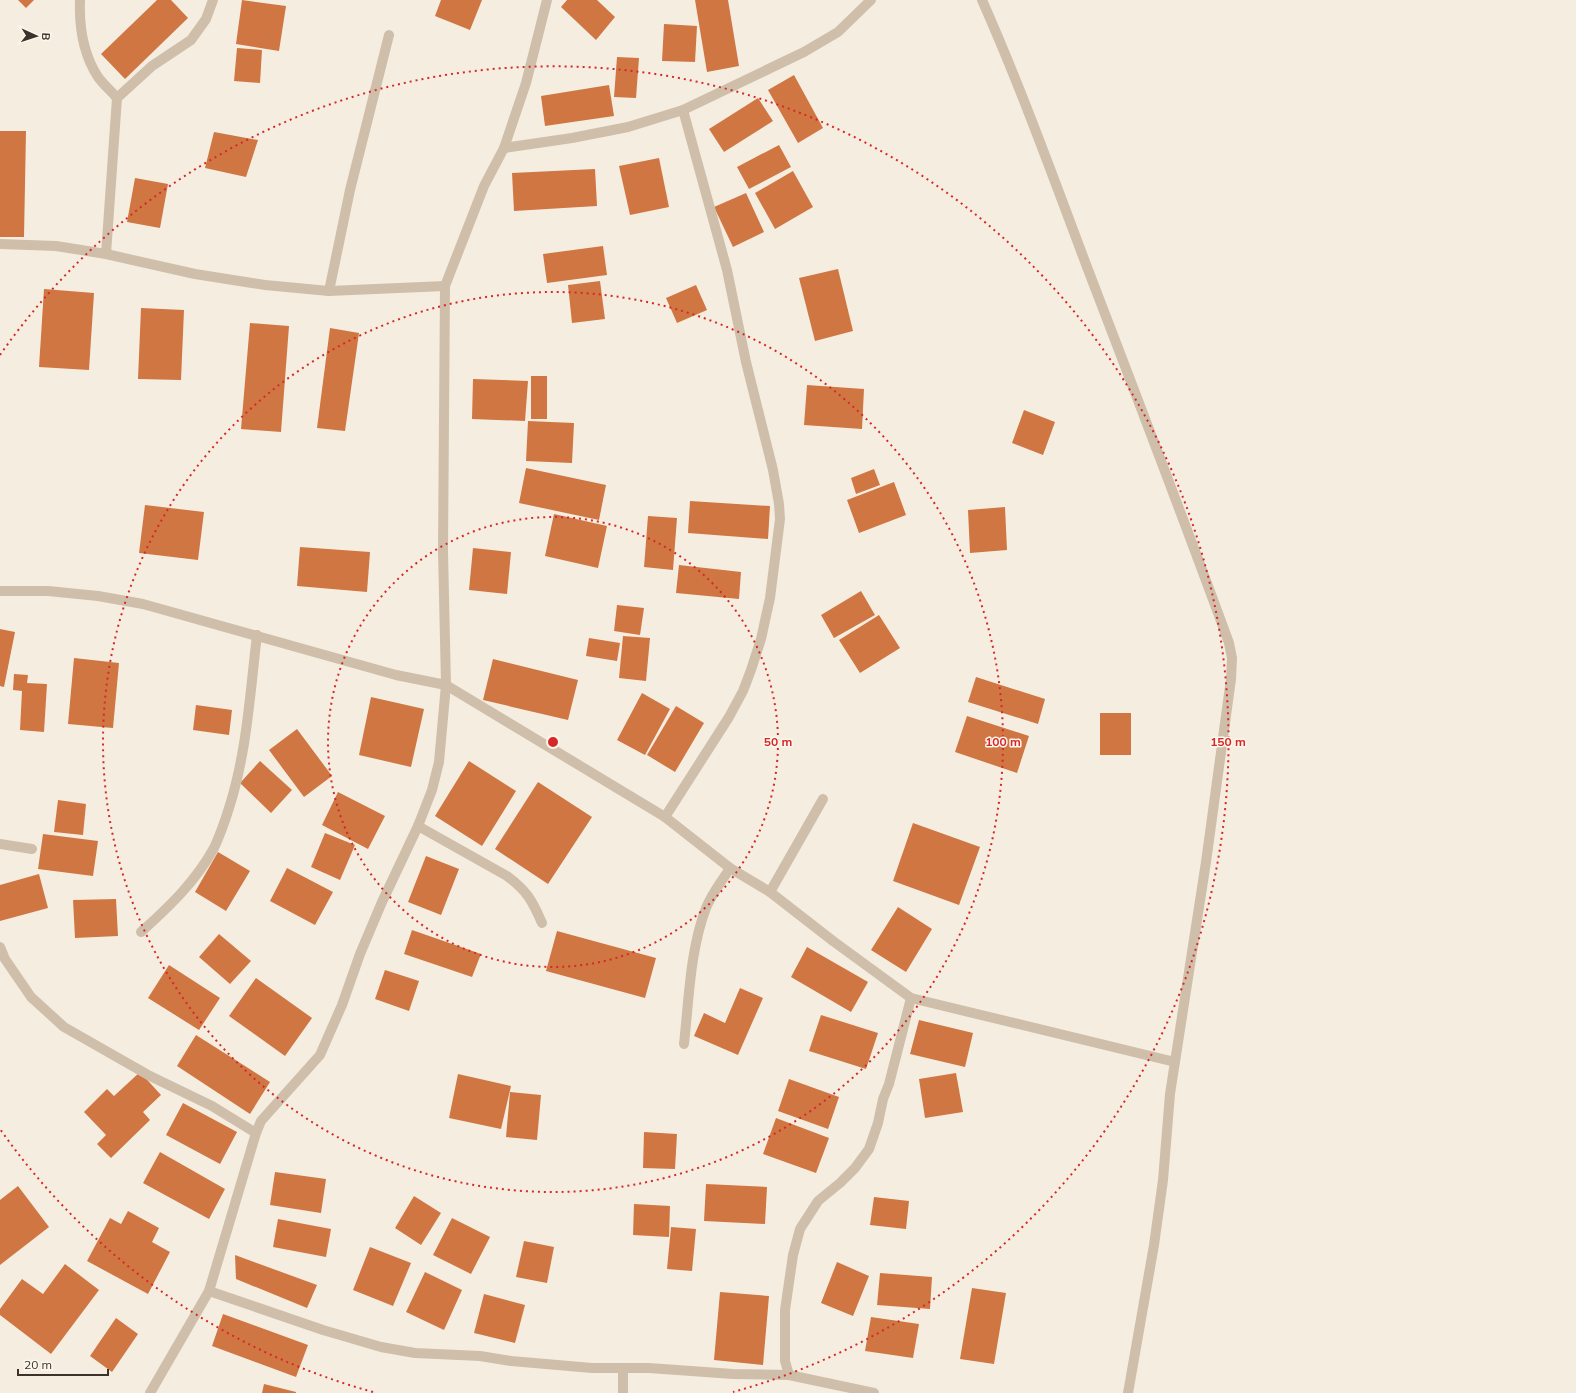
<svg xmlns="http://www.w3.org/2000/svg" width="1576" height="1393" viewBox="0 0 1576 1393" font-family="Mulish,sans-serif">
<style>
.building{fill:#d07643}
.lines{fill:none;stroke-linecap:round;stroke-linejoin:round}
.minor{stroke:#cfbfaa;stroke-width:10}
.ring{fill:none;stroke:#d62828;stroke-width:2;stroke-dasharray:2 4}
.centre{fill:#d62828;stroke:#fcf7ed;stroke-width:2}
.ring-label{font-size:12px;text-anchor:middle;font-weight:bold;fill:#d62828;stroke:#fcf7ed;stroke-width:3;stroke-linejoin:round;paint-order:stroke}
</style>
<rect width="100%" height="100%" fill="#f5eee0"/>
<!-- building -->
<g class="building">
<path d="M18 0H34L26 8Z"/>
<path d="M157 0H171L188 18 125 79 101 54Z"/>
<path d="M242 0 286 6 279 51 236 44Z"/>
<path d="M441 0H482L470 30 435 16Z"/>
<path d="M567 0H597L615 17 596 40 561 7Z"/>
<path d="M695 0H728L739 66 707 72Z"/>
<path d="M664 24 697 26 695 62 662 61Z"/>
<path d="M237 48 262 50 260 83 234 81Z"/>
<path d="M617 57 639 58 636 98 614 97Z"/>
<path d="M794 75 823 128 798 143 768 90Z"/>
<path d="M609 85 614 116 545 126 541 96Z"/>
<path d="M758 98 773 121 724 152 709 129Z"/>
<path d="M0 131H26L24 237H0Z"/>
<path d="M214 132 258 140 246 177 205 168Z"/>
<path d="M779 145 791 167 749 189 737 167Z"/>
<path d="M659 158 669 207 630 215 619 166Z"/>
<path d="M595 169 597 206 514 211 512 173Z"/>
<path d="M793 171 813 207 775 229 755 193Z"/>
<path d="M135 178 168 184 160 228 127 222Z"/>
<path d="M746 193 764 232 733 247 714 207Z"/>
<path d="M603 246 607 275 547 283 543 254Z"/>
<path d="M838 269 853 331 815 341 799 278Z"/>
<path d="M600 281 605 319 572 323 568 285Z"/>
<path d="M696 285 707 310 677 323 666 298Z"/>
<path d="M44 289 94 293 89 370 39 367Z"/>
<path d="M141 308 184 310 181 380 138 379Z"/>
<path d="M250 323 289 326 281 432 241 429Z"/>
<path d="M330 328 359 333 345 431 317 428Z"/>
<rect x="531" y="376" width="16" height="43"/>
<path d="M473 379 528 381 525 421 472 419Z"/>
<path d="M807 385 864 389 862 429 804 425Z"/>
<path d="M1024 410 1055 422 1043 455 1012 443Z"/>
<path d="M528 421 574 423 572 463 526 461Z"/>
<path d="M526 468 606 485 599 520 519 503Z"/>
<path d="M874 469 880 485 856 494 851 478Z"/>
<path d="M894 482 906 515 859 533 847 500Z"/>
<path d="M690 501 770 506 768 539 688 533Z"/>
<path d="M145 505 204 512 198 560 139 553Z"/>
<path d="M1005 507 1007 550 970 553 968 510Z"/>
<path d="M554 514 607 526 598 568 545 556Z"/>
<path d="M648 516 677 518 673 570 644 567Z"/>
<path d="M300 547 370 552 367 592 297 586Z"/>
<path d="M473 548 511 552 507 594 469 590Z"/>
<path d="M679 565 741 572 739 599 676 593Z"/>
<path d="M861 591 875 615 834 638 821 615Z"/>
<path d="M617 605 644 608 640 635 614 631Z"/>
<path d="M879 615 900 648 860 673 839 640Z"/>
<path d="M0 629 15 632 4 687 0 686Z"/>
<path d="M623 636 650 638 646 681 619 678Z"/>
<path d="M589 638 620 643 617 661 586 656Z"/>
<path d="M74 658 119 663 113 728 68 724Z"/>
<path d="M493 659 578 680 568 720 483 700Z"/>
<path d="M14 674 28 675 27 683 47 684 44 732 20 730 22 691 13 690Z"/>
<path d="M976 677 1045 699 1038 724 968 702Z"/>
<path d="M642 693 670 709 645 755 617 740Z"/>
<path d="M371 697 424 709 411 767 359 755Z"/>
<path d="M196 705 232 710 229 735 193 730Z"/>
<path d="M676 706 704 723 675 772 647 755Z"/>
<rect x="1100" y="713" width="31" height="42"/>
<path d="M967 716 1029 736 1017 773 955 752Z"/>
<path d="M297 729 332 776 304 797 269 750Z"/>
<path d="M260 761 292 790 271 813 240 783Z"/>
<path d="M469 761 516 791 482 846 435 816Z"/>
<path d="M538 782 592 817 548 884 495 849Z"/>
<path d="M338 792 385 816 368 849 322 825Z"/>
<path d="M58 800 86 804 83 835 54 832Z"/>
<path d="M913 823 980 847 959 905 893 881Z"/>
<path d="M325 833 355 845 340 880 311 867Z"/>
<path d="M43 834 98 841 93 876 38 869Z"/>
<path d="M218 852 250 871 226 911 195 892Z"/>
<path d="M426 856 459 869 441 915 408 902Z"/>
<path d="M287 868 333 892 315 925 270 901Z"/>
<path d="M39 874 48 908 0 921V885Z"/>
<path d="M116 899 118 936 75 938 73 900Z"/>
<path d="M898 907 932 929 906 972 871 950Z"/>
<path d="M412 930 481 954 472 977 404 954Z"/>
<path d="M557 931 656 958 645 998 546 971Z"/>
<path d="M219 934 251 961 230 984 199 957Z"/>
<path d="M807 947 868 982 851 1012 791 977Z"/>
<path d="M169 965 220 998 199 1030 148 998Z"/>
<path d="M385 970 419 981 409 1011 375 999Z"/>
<path d="M256 978 312 1018 285 1056 229 1016Z"/>
<path d="M740 988 763 998 738 1055 694 1036 704 1013 725 1023Z"/>
<path d="M821 1015 878 1033 866 1069 809 1051Z"/>
<path d="M919 1020 973 1033 965 1067 910 1054Z"/>
<path d="M196 1035 270 1082 250 1114 177 1066Z"/>
<path d="M140 1072 161 1095 143 1112 150 1120 111 1158 97 1144 106 1135 84 1112 107 1089 114 1096Z"/>
<path d="M956 1073 963 1112 925 1118 919 1079Z"/>
<path d="M458 1074 511 1086 501 1129 449 1118Z"/>
<path d="M789 1079 839 1097 828 1129 778 1111Z"/>
<path d="M510 1092 541 1095 537 1140 506 1137Z"/>
<path d="M183 1103 237 1132 220 1164 166 1135Z"/>
<path d="M776 1118 829 1138 816 1173 763 1154Z"/>
<path d="M644 1132 677 1134 675 1169 643 1168Z"/>
<path d="M160 1152 225 1189 209 1219 143 1183Z"/>
<path d="M275 1172 326 1179 321 1213 270 1205Z"/>
<path d="M706 1184 767 1187 765 1224 704 1221Z"/>
<path d="M18 1186 49 1227 0 1265V1200Z"/>
<path d="M414 1196 441 1213 421 1245 395 1228Z"/>
<path d="M874 1197 909 1201 906 1229 870 1225Z"/>
<path d="M634 1204 670 1206 669 1237 633 1235Z"/>
<path d="M128 1211 159 1228 152 1242 170 1252 148 1294 87 1261 110 1218 121 1224Z"/>
<path d="M452 1218 490 1237 471 1274 433 1255Z"/>
<path d="M278 1219 331 1229 326 1257 273 1247Z"/>
<path d="M671 1227 696 1229 692 1271 667 1269Z"/>
<path d="M524 1241 554 1247 547 1283 516 1277Z"/>
<path d="M370 1247 411 1263 393 1306 353 1290Z"/>
<path d="M235 1255 317 1285 307 1308 236 1279Z"/>
<path d="M837 1262 869 1276 853 1316 821 1303Z"/>
<path d="M65 1264 99 1290 51 1354 0 1315V1309L22 1279 43 1294Z"/>
<path d="M425 1272 462 1290 444 1330 406 1312Z"/>
<path d="M880 1273 932 1277 930 1309 877 1305Z"/>
<path d="M972 1288 1006 1293 994 1364 960 1359Z"/>
<path d="M720 1292 769 1296 763 1365 714 1360Z"/>
<path d="M484 1294 525 1305 515 1343 474 1333Z"/>
<path d="M223 1314 308 1345 296 1377 212 1346Z"/>
<path d="M871 1317 919 1324 913 1358 865 1351Z"/>
<path d="M116 1318 138 1334 112 1372 90 1356Z"/>
<path d="M264 1384 296 1392V1393H262Z"/>
</g>
<g class="lines">
<!-- minor -->
<g class="minor">
<path d="M80 0C79 27 83 54 98 77 103 84 111 91 117 98"/>
<path d="M982 0C1021 88 1053 177 1087 267 1135 392 1183 517 1229 643L1232 658 1231 679 1206 862 1170 1094 1163 1180 1154 1245 1128 1393"/>
<path d="M504 148 572 138 628 127 683 110 804 52 838 32 871 0"/>
<path d="M0 244 56 246 106 254 195 274 265 285 329 291 445 286 443 551 446 685 439 762 432 790 418 826 382 902 360 954 342 1005 320 1055 261 1121 256 1133 209 1291 150 1393"/>
<path d="M106 254 117 98 152 66 191 40 206 19 213 0"/>
<path d="M445 286 484 186 504 148 526 83 547 0"/>
<path d="M329 291 350 190 389 35"/>
<path d="M0 591H48L98 596 143 604 396 675 446 685 665 817 730 868 770 892 833 941 911 998 1175 1062"/>
<path d="M665 817 729 717 743 691 751 670 761 639 770 598 780 519 779 504 773 470 746 362 727 270 683 110"/>
<path d="M418 826 507 876C527 891 532 900 542 923"/>
<path d="M0 844 32 849"/>
<path d="M770 892 823 799"/>
<path d="M141 932C169 907 196 881 214 848 220 835 225 821 229 808 247 752 250 693 257 635"/>
<path d="M0 947 5 959 31 997 64 1027 150 1076 212 1106 256 1133"/>
<path d="M684 1044C689 999 690 950 706 908 712 893 722 881 730 868"/>
<path d="M209 1291 323 1330 381 1347 415 1353 480 1356 511 1361 592 1368H649L733 1374 789 1375 874 1393"/>
<path d="M623 1368V1393"/>
<path d="M789 1375 785 1361V1310L793 1255 800 1229 818 1201 840 1183 855 1168 869 1149 878 1123 883 1099 889 1084 911 998"/>
</g>
</g>
<!-- distance rings -->
<g class="ring">
<circle cx="553" cy="742" r="225"/>
<circle cx="553" cy="742" r="450"/>
<path d="M373 1392A675 675 0 0 1 0 1129M0 355A675 675 0 1 1 733 1392"/>
</g>
<circle cx="553" cy="742" r="6" class="centre"/>
<g class="ring-label">
<text x="778" y="746">50 m</text>
<text x="1003" y="746">100 m</text>
<text x="1228" y="746">150 m</text>
</g>
<!-- north arrow -->
<g transform="translate(36 36) rotate(93)" stroke="#fcf7ed" stroke-width="3" paint-order="stroke">
<path d="M0-3L7 15L0 10L-7 15Z" fill="#3c322a"/>
<text y="-6" font-size="11" font-weight="bold" text-anchor="middle" fill="#3c322a">B</text>
</g>
<!-- scale -->
<path d="M18 1369v6h90v-6" fill="none" stroke="#3c322a" stroke-width="2"/>
<text x="24" y="1369" font-size="12" fill="#3c322a" stroke="#fcf7ed" stroke-width="3" paint-order="stroke">20 m</text>
</svg>
